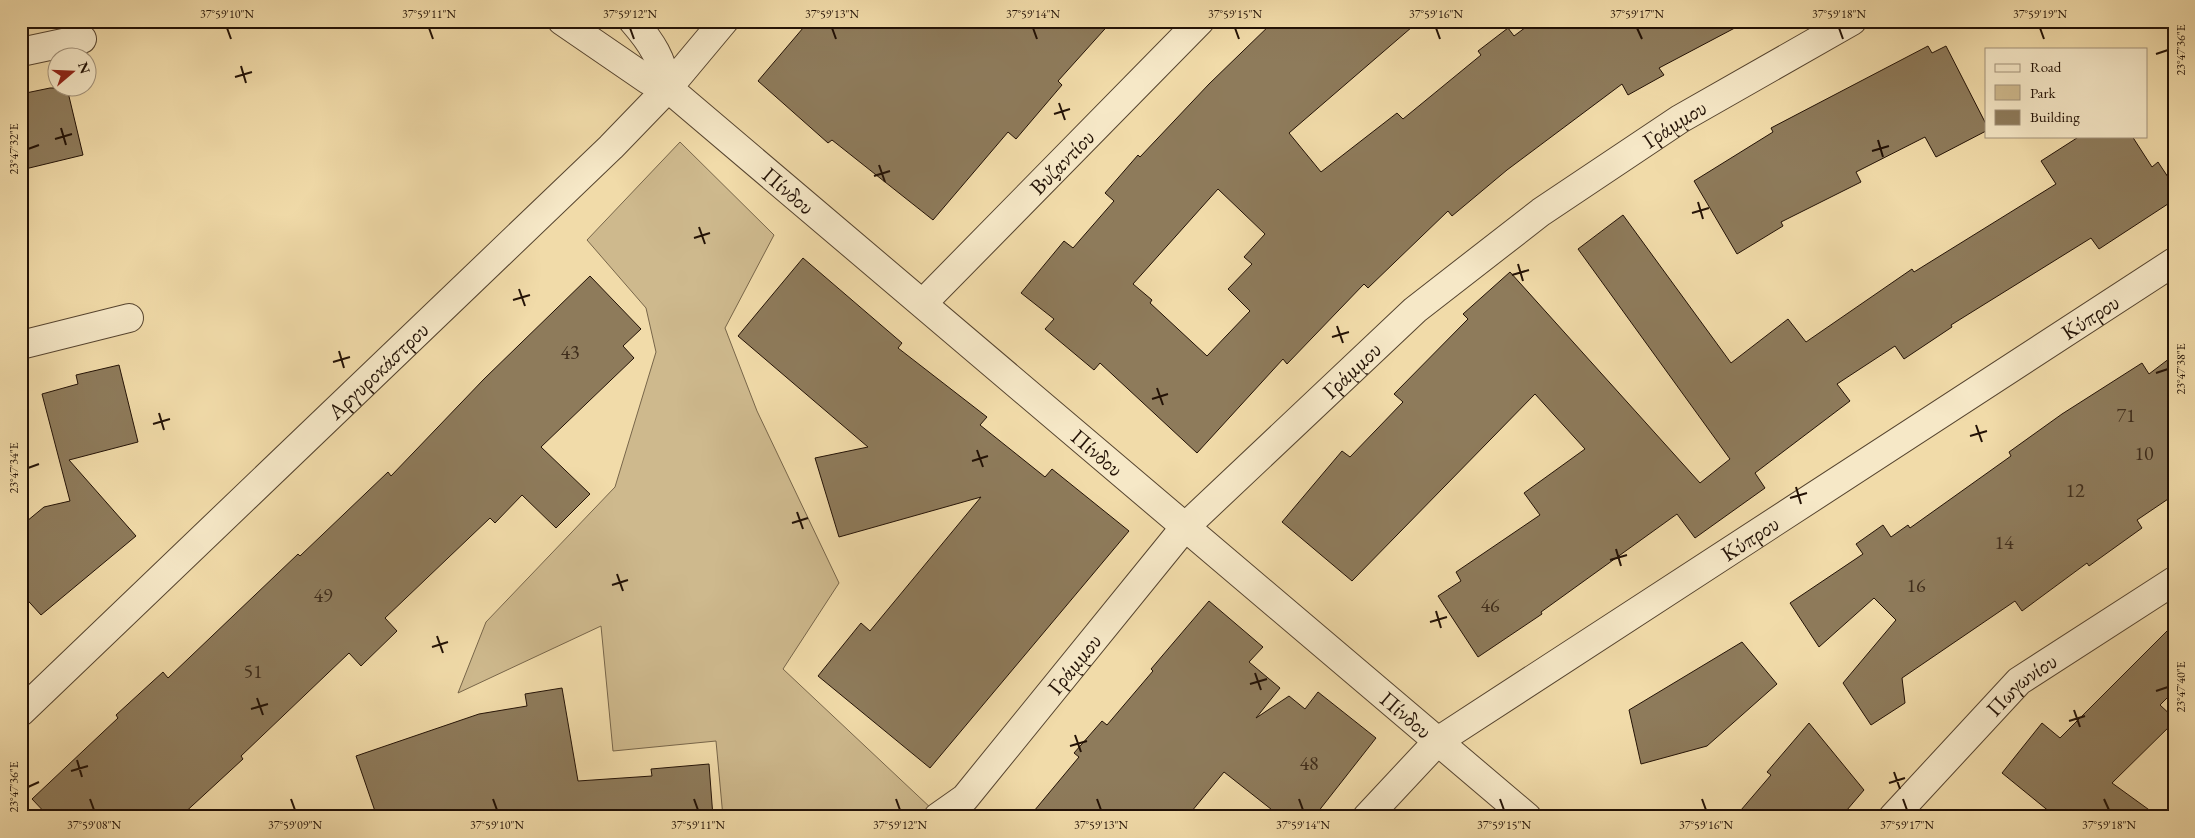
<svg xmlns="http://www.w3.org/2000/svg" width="2195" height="838" viewBox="0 0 2195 838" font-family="'EB Garamond',serif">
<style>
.green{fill:#ceb98d;stroke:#78664a}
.building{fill:#8e7b5b;stroke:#231206;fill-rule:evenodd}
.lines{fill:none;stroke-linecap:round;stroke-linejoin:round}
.minor-casing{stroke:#56442f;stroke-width:30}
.tertiary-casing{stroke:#56442f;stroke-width:30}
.minor{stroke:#f6e8c7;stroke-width:28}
.tertiary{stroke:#f6e8c7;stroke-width:28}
.ticks{fill:none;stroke:#231206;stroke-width:2}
.labels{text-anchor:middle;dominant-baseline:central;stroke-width:5;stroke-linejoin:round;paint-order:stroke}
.number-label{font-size:20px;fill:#3e2c1b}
.street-label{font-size:22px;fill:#231206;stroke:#f6e8c7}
.neatline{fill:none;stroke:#231206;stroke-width:2}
.ticks-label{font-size:12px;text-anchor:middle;fill:#231206}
</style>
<rect width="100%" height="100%" fill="#f1dba9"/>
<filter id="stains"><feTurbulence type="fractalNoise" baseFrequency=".004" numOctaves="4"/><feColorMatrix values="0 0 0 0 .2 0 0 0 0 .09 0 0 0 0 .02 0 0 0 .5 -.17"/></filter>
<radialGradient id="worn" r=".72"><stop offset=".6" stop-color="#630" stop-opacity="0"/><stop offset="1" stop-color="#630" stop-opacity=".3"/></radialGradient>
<!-- green -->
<path class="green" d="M680 142 774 235 725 328 757 411 839 583 783 669 933 810 924 817H723L716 741 613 751 601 626 458 693 486 622 615 487 656 352 646 308 587 240Z"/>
<!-- building -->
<g class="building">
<path d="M809 21H1112L1058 81 1062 85 1016 139 1008 132 933 220 832 140 828 143 758 81Z"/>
<path d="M1274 21H1419L1289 133 1321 172 1397 113 1403 119 1481 55 1478 51 1508 28 1514 36 1534 21H1748L1659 68 1664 75 1628 95 1622 84 1507 170 1452 216 1448 211 1368 288 1364 284 1287 364 1283 359 1197 453 1100 363 1094 370 1045 329 1054 319 1021 293 1064 241 1073 248 1114 201 1105 193 1138 155 1140 157 1209 84ZM1218 189 1265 234 1244 257 1252 264 1228 289 1250 311 1207 356 1150 303 1152 300 1133 284Z"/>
<path d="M1928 46 1932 53 1946 46 1986 124V131L1936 157 1925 137 1856 172 1861 182 1781 222 1783 226 1737 254 1694 181 1773 132 1771 128Z"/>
<path d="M50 88H67L83 155 21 170V94Z"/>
<path d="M2080 136H2132L2152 167 2158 162 2174 186V200L2099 249 2091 238 1951 325 1952 327 1904 359 1895 346 1837 384 1850 401 1755 473 1765 488 1695 538 1677 514 1541 612 1542 614 1478 657 1438 596 1461 581 1456 572 1540 515 1524 493 1585 449 1535 394 1352 581 1282 522 1342 451 1350 457 1403 402 1394 394 1468 319 1463 314 1510 272 1700 483 1730 459 1578 249 1623 215 1731 363 1788 319 1806 342 1912 269 1914 272 2056 184 2041 161Z"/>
<path d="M803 258 902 343 898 348 987 417 980 425 1045 477 1052 469 1129 531 930 768 818 676 861 623 870 631 981 497 839 537 815 458 868 447 738 336Z"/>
<path d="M590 276 641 329 623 346 634 358 541 447 590 494 556 528 522 495 495 523 490 518 385 618 397 631 361 666 349 653 241 756 243 759 180 817H49L32 799 118 718 116 715 163 672 168 678 298 554 300 556 388 472 391 476 484 379Z"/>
<path d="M2174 355V495L2137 520 2142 528 2089 566 2087 563 2022 611 2015 601 1902 678 1905 703 1871 725 1843 683 1896 620 1874 598 1819 647 1790 603 1863 554 1856 544 1883 525 1891 537 1908 525 1910 528 2011 456 2009 452 2062 414 2142 363 2149 374Z"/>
<path d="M119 365 138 442 69 460 136 536 41 615 21 593V526L44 507 70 501 42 394 78 384 76 375Z"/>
<path d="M1209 601 1263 647 1249 662 1280 688 1256 718 1289 696 1305 709 1318 692 1376 738 1314 817H1281L1224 772 1187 817H1029L1079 757 1074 753 1102 721 1107 725 1153 671 1151 669Z"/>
<path d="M2174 624V691L2160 705 2174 718V722L2112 783 2159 817H2056L2002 773 2042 723 2060 738Z"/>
<path d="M1742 642 1777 684 1707 746 1641 764 1629 710Z"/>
<path d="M562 688 578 781 652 776 651 769 709 764 713 817H377L356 756 479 714 527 706 525 694Z"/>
<path d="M1809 723 1864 790 1841 817H1735L1771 775 1767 772Z"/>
</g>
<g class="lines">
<defs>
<g id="minor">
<path d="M21 52 82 39"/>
<path id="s1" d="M923 303 1200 21"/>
<path d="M21 345 129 318"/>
<path id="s2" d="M938 817 965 798 1185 527 1415 310 1541 212 1680 119 1852 21"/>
<path d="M1367 817 1438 741"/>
<path id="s3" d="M1893 817 2019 681 2174 581"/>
</g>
<g id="tertiary">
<path id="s4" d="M562 21 648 80 668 88 1527 817"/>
<path d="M633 21C653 44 661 58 668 88"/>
<path id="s5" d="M21 712 611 147 668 88 724 21"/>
<path id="s6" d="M1438 741 2174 262"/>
</g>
</defs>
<!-- minor casing -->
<use href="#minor" class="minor-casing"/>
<!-- tertiary casing -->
<use href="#tertiary" class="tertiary-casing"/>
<!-- minor -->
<use href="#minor" class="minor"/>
<!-- tertiary -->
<use href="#tertiary" class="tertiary"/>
</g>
<!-- ticks -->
<path class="ticks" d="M227 28 231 39M429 28 433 39M630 28 634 39M832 28 836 39M1033 28 1037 39M1235 28 1239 39M1436 28 1440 39M1637 28 1642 39M1839 28 1843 39M2040 28 2044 39M2156 54 2168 50M241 66 246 83M235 77 252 72M1059 103 1065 120M1054 114 1070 109M61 128 66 145M55 139 72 134M1878 140 1883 157M28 149 39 145M1872 151 1889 146M879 165 885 182M874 176 890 171M1698 202 1703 219M1692 213 1709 208M699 227 705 244M694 238 710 233M1518 264 1523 281M1512 275 1529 270M519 289 525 306M513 300 530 295M1337 326 1343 343M1332 337 1349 332M339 351 344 368M333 362 350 357M2156 373 2168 369M1157 388 1163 405M1152 399 1168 394M159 413 164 430M153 424 170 419M1976 425 1982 442M1970 436 1987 431M977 450 983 467M972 461 988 456M28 468 39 464M1796 487 1801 504M1790 498 1807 493M797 512 803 529M792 523 808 518M1616 549 1621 566M1610 560 1627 555M617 574 623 591M612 585 628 580M1436 611 1441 628M1430 622 1447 617M437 636 443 653M432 647 448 642M1255 673 1261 690M1250 684 1267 679M2156 691 2168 687M257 698 263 715M251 709 268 704M2074 710 2080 727M2069 721 2085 716M1075 735 1081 752M1070 746 1087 741M77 760 82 777M71 771 88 766M1894 772 1900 789M1889 783 1905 778M28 787 39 782M90 799 94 810M291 799 295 810M493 799 497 810M694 799 698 810M896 799 900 810M1097 799 1101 810M1299 799 1303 810M1500 799 1504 810M1702 799 1706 810M1903 799 1907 810M2104 799 2109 810"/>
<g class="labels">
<!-- number labels -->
<g class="number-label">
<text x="570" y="352">43</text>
<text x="2126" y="415">71</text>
<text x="2144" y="453">10</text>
<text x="2075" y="490">12</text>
<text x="2004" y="542">14</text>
<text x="1916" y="585">16</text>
<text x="323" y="595">49</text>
<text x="1490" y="605">46</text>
<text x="253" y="671">51</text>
<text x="1309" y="763">48</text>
</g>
<!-- street labels -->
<g class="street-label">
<text stroke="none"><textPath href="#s2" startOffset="1018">Γράμμου</textPath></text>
<text stroke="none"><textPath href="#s1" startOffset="198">Βυζαντίου</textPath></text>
<text stroke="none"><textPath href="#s4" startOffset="284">Πίνδου</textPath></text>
<text stroke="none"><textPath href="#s6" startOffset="778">Κύπρου</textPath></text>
<text stroke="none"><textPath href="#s2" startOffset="611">Γράμμου</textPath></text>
<text stroke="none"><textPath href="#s5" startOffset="494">Αργυροκάστρου</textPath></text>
<text stroke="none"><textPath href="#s4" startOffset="689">Πίνδου</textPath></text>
<text stroke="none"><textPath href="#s6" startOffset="372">Κύπρου</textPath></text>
<text stroke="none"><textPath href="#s2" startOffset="206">Γράμμου</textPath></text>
<text stroke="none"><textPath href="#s3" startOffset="185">Πωγωνίου</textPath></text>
<text stroke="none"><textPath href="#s4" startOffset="1094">Πίνδου</textPath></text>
</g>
</g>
<!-- margin -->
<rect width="2195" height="838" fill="none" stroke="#f1dba9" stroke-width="55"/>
<!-- legend -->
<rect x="1985" y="48" width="162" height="90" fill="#f6e8c7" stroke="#a2927a"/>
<rect x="1995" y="64" width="25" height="8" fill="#f6e8c7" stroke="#a2927a"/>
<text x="2030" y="72" font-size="15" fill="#231206">Road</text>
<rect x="1995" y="85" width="25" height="15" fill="#ceb98d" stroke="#a2927a"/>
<text x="2030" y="98" font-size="15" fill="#231206">Park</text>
<rect x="1995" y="110" width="25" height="15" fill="#8e7b5b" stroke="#a2927a"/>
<text x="2030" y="122" font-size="15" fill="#231206">Building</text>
<!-- north arrow -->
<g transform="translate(72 72) rotate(71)"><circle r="24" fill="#f6e8c7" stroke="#a2927a"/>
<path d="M0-4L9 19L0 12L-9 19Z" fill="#8f2418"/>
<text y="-8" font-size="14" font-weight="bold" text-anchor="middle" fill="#231206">N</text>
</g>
<rect x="28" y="28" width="2140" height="782" class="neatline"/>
<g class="ticks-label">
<text x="227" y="18">37°59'10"N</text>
<text x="429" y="18">37°59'11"N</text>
<text x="630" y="18">37°59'12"N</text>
<text x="832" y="18">37°59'13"N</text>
<text x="1033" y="18">37°59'14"N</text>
<text x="1235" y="18">37°59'15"N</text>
<text x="1436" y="18">37°59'16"N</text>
<text x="1637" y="18">37°59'17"N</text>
<text x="1839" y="18">37°59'18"N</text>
<text x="2040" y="18">37°59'19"N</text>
<text transform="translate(2181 50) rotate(-90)" y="4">23°47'36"E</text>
<text transform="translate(14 149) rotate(-90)" y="4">23°47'32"E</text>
<text transform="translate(2181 369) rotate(-90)" y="4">23°47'38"E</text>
<text transform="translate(14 468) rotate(-90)" y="4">23°47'34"E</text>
<text transform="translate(2181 687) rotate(-90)" y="4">23°47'40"E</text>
<text transform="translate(14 787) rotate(-90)" y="4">23°47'36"E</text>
<text x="94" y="829">37°59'08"N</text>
<text x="295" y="829">37°59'09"N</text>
<text x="497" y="829">37°59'10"N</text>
<text x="698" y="829">37°59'11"N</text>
<text x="900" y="829">37°59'12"N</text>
<text x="1101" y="829">37°59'13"N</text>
<text x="1303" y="829">37°59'14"N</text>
<text x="1504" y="829">37°59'15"N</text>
<text x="1706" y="829">37°59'16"N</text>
<text x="1907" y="829">37°59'17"N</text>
<text x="2109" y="829">37°59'18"N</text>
</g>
<rect width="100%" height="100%" filter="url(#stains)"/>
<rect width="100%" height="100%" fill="url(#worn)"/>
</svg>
